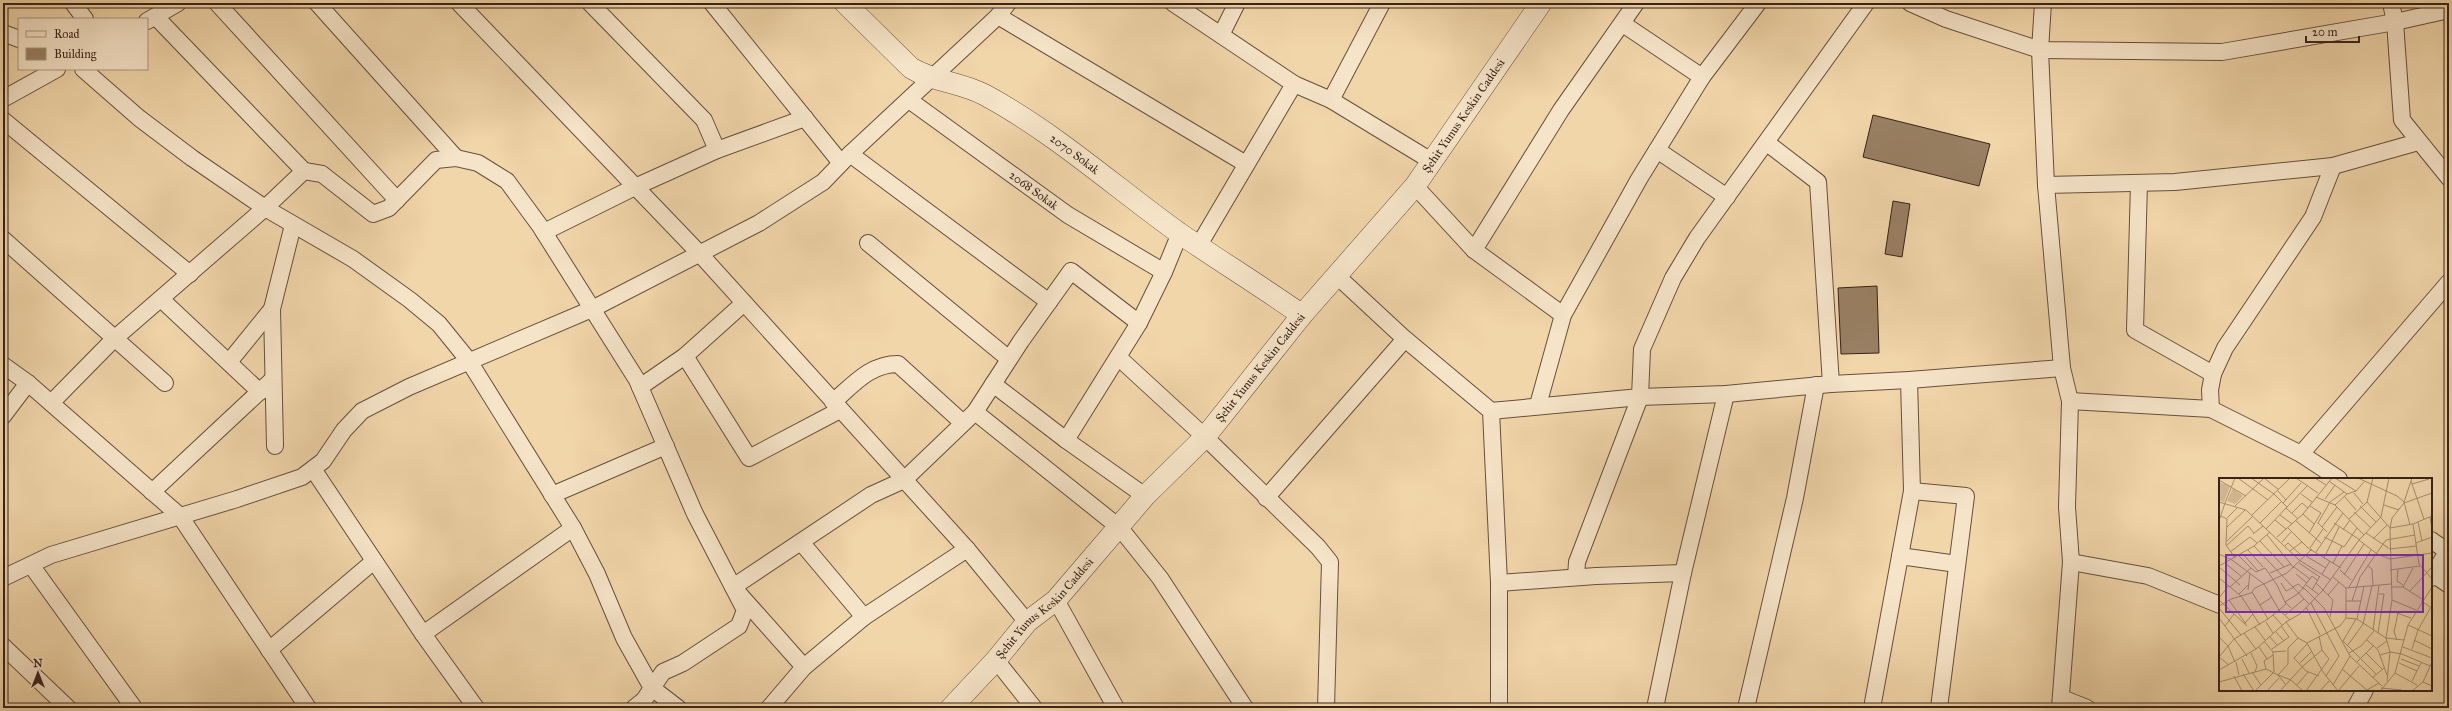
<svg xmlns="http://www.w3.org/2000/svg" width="2452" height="711" viewBox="0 0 2452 711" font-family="'IM FELL Great Primer',serif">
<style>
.building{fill:#998064;stroke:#392218}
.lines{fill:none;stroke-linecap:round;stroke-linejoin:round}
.minor-casing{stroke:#674f3c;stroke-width:18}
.tertiary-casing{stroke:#674f3c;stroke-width:22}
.minor{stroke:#f6e4c8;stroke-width:16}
.tertiary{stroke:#f6e4c8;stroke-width:21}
.labels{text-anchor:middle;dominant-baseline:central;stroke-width:3.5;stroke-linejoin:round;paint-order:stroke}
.street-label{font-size:12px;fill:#392218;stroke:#f6e4c8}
.inset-road{fill:none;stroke:#a78e70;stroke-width:1}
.view{fill:#7b2cbf;fill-opacity:0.15;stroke:#7b2cbf;stroke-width:2}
.inset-edge{fill:none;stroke:#392218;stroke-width:2}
</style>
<rect width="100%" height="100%" fill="#f1d6aa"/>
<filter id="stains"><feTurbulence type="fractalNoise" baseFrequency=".005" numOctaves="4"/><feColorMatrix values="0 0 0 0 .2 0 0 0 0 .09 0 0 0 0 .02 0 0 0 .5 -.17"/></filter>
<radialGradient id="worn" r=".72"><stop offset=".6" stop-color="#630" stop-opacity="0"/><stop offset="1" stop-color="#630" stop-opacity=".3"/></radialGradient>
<!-- building -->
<g class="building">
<path d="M1873 115 1990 144 1979 186 1863 157Z"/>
<path d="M1893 201 1910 204 1902 257 1885 254Z"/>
<path d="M1877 286 1879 353 1841 354 1838 288Z"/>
</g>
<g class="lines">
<defs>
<g id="minor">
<path d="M73 3 85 19"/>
<path d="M217 3 397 200"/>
<path d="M317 3 456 158"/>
<path d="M459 3 700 254 967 549 1027 622"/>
<path d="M590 3 704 120 717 150"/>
<path d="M712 3 841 163"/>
<path d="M1173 3 1294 84 1331 100 1433 162"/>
<path d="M1910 3 1946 19 2040 50 2222 52 2395 22 2449 10"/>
<path d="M2043 3 2040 50 2046 185 2062 368 2070 401 2067 507 2071 562 2060 708"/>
<path d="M2391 3 2395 22 2402 120 2449 178"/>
<path d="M998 16 1246 164"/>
<path d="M156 17 304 171"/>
<path d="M147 21 178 3"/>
<path d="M1623 24 1702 77"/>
<path d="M3 33 19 39"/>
<path d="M1221 35 1237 3"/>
<path d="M83 69 139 118 192 158 265 208 353 259 410 300 439 324 469 361 573 528 597 574 624 638 652 688 644 700 634 708"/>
<path d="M3 99 57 69"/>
<path id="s1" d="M909 100 1068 215 1164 272"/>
<path d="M1331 100 1382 3"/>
<path d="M3 120 190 274"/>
<path d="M1767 143 1818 182 1831 384"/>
<path d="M1657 150 1727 197"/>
<path d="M850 154 1049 302"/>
<path d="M2139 183 2135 330 2213 374"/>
<path d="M2046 185 2175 182 2333 166 2418 142"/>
<path d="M1415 186 1474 250 1563 315"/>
<path d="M544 232 635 187 717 150 805 118"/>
<path d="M3 239 165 383"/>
<path d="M868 243 1009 359"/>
<path d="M1199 245 1294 84"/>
<path d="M1474 250 1561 110 1636 3"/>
<path d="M1336 275 1405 339 1491 411 1499 583V708"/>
<path d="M161 299 260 392"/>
<path d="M685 356 749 458 840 410"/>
<path d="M1118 357 1205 437 1318 547 1330 562 1326 708"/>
<path d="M229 362 272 309"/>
<path d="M3 365 28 383 180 516 308 708"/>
<path d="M993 384 1066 440 1145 496"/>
<path d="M640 387 685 356 744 303"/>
<path d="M2070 401 2211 409 2301 454 2339 479"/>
<path d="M833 402C854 384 870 364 898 364L963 423"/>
<path d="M51 403 114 339 265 208 304 171 322 174 373 214 389 208 436 160 456 158 478 163 507 181 540 226 637 380 695 514 745 610 739 626 683 663 663 672 652 688 678 708"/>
<path d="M1538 405 1563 315 1639 179 1702 77 1758 3"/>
<path d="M2211 409 2210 390 2213 374 2225 348 2313 217 2333 166"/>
<path d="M1491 411 1640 397 1726 394 1831 384 1909 380 2062 368"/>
<path d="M975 412 1120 528 1160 578 1245 708"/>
<path d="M3 416 28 383"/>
<path d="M1066 440 1139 323 1164 272 1180 233"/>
<path d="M275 446 272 309 293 225"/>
<path d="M2301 454 2449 282"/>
<path d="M313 469 423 634 476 708"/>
<path d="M1912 491 1966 496 1939 708"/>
<path d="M152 492 273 379"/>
<path d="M552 495 666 446"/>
<path d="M1266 498 1405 339"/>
<path d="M2431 540 2447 551"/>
<path d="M801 542 864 617"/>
<path d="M1900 556 1957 564"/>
<path d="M2071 562 2148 576 2220 605"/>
<path d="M31 565 134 708"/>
<path d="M2433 574 2449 585"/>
<path d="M1576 577 1577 562 1640 397 1642 349 1673 278 1697 238 1866 3"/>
<path d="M3 578 51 555 237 499 302 477 323 461 344 430 362 411 409 387 592 309 759 223 823 182 850 154 998 16 1008 3"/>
<path d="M2431 578 2449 549"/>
<path d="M1499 583 1596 576 1683 573"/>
<path d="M1056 600 1116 708"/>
<path d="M423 634 573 528"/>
<path d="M3 646 68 708"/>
<path d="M269 650 374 561"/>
<path d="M996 660 1034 708"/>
<path d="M804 667 733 587 871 495 904 480 975 412 1021 341 1071 271 1139 323"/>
<path d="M2062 698 2087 708"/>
<path d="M769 708 804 667 864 617 967 549"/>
<path d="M1655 708 1683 573 1726 394"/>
<path d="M1746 708 1795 498 1816 385"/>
<path d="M1872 708 1912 491 1909 380"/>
<path d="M2355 708 2365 690"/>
</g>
<g id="tertiary">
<path id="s2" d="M845 3 911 68C934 82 961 82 985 95 1055 133 1115 187 1179 233 1220 261 1262 287 1302 315"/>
<path id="s3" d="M951 708 996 660 1027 622 1056 600 1145 496 1205 437 1302 315 1415 186 1541 3"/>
</g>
</defs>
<!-- minor casing -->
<use href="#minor" class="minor-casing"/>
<!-- tertiary casing -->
<use href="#tertiary" class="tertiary-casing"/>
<!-- minor -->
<use href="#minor" class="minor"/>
<!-- tertiary -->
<use href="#tertiary" class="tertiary"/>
</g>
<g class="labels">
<!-- street labels -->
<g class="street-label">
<text stroke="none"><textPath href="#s3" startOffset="785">Şehit Yunus Keskin Caddesi</textPath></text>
<text stroke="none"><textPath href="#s2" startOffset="279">2070 Sokak</textPath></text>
<text stroke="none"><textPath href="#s1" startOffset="154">2068 Sokak</textPath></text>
<text stroke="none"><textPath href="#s3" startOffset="461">Şehit Yunus Keskin Caddesi</textPath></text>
<text stroke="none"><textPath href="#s3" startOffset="137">Şehit Yunus Keskin Caddesi</textPath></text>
</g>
</g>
<!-- overview -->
<g transform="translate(2219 478)">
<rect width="213" height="213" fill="#f1d6aa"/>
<path d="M0 4 11 8 5 24 0 22ZM14 10 24 18 16 26 8 23Z" fill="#d2b791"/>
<path class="inset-road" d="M19 0 49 22M32 0 55 16 68 29 47 51M45 0 60 12M77 0 99 15M96 0 107 7M116 0 137 13M139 0 178 18 185 24M0 2 27 18M110 3 128 16 137 13 145 4M192 3 205 41M193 6 210 1M59 13 67 22M135 15 144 26M213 15 185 25 173 40 171 50 194 46 213 38M82 16 93 24M97 19 116 27 145 57M126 19 137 32M106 21 116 7M0 24 27 32 80 82 112 102M111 24 125 14M148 24 171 50 173 122 167 160 185 162M6 25 16 0M64 25 82 5M116 27 128 16M165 27 180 32M16 28 45 0M91 28 102 35M141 28 157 44M68 29 88 8M67 30 79 41M135 34 152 50M73 35 83 25 89 30M84 36 95 46M33 37 71 0M61 37 73 46M2 38 8 41 7 67 16 80M211 39 213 51M8 40 19 29M130 41 148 24 154 0M56 42 67 51M0 43 6 25M77 43 102 65M199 44 203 63M41 45 62 24M115 45 141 62M194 46 200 86 213 101M191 47 185 24 193 0M8 49 26 32M103 49 99 45 111 24M69 50 89 70 122 90M124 52 131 42M108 54 103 49 118 29M90 55 102 35M147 55 171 71 197 68M34 56 44 48M48 57 75 90M58 59 84 36 113 0M105 59 125 69 138 50M154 61 168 47M140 62 158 76 171 81 213 75M8 63 34 38M41 63 65 89M63 64 72 54M197 65 213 59M7 68 29 48 35 55M35 68 90 126M66 68 69 65 82 77M91 70 104 51M29 72 44 89M71 73 83 64M11 74 31 59 38 65M97 74 124 35M0 76 13 82 45 106 60 132 49 141M24 76 39 93M20 78 32 90M87 78 107 90M105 80 120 49M6 85 23 99M80 85 101 99M114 85 123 68M0 88 35 68 51 54M149 88 153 91 154 107M0 89 21 107M75 89 91 101M179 91 178 103 184 107M121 92 132 102M171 92 201 88M51 95 72 86M77 96 88 105M103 96 111 83M125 97 145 66M0 100 22 118 41 147M62 105 67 113 75 109M97 105 114 122 111 139M87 107 99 116M11 109 32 90 37 94 46 90 58 107 67 126 60 132 71 142M74 109 79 106 85 111M130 109 152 72M173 109H184L203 121M184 109 194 90M85 110 105 130 131 178 163 208M127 110 172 106M29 112 31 95M93 112 101 98M191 113 213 89M20 116 29 107M109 117 120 104M0 120 10 107M0 122 28 148M10 122 27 146M173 122 197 132M127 123H142M133 123 141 99 167 62 196 57M202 123 213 130M92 125 120 178 107 198M41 127 53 119M0 128 12 121 32 115 36 110 68 95 93 71M87 129 101 157M0 130 22 157M72 130 66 124 80 115 93 98 99 103M172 133 192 140M54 137 63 147M66 137 85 121M0 140 28 178M127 140 138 141 167 160 171 174 168 203M137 141 124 163 157 196M138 141 145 108M47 144 54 155M67 144 79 160 88 165 104 194 119 213M26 145 34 136M189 147 213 158M6 148 15 136M36 149 46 162M154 152 160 107M56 153 65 163M25 155 37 171M159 155 165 116H160M50 158 58 167M0 159 9 168 16 184M79 160 69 170V186L59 197 72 202 84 213M148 162 159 172 168 197M178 162 175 154 179 135M195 162 213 171M88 165 121 148 127 140V110L114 99M88 166 75 180 87 193 100 198M129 167 144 146 153 108M40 169 48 181M184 169 213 180M158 170 168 163M53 171 70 159 62 148M193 171 199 152 212 129M54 174 67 173M32 175 38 188 36 194M130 175 142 168 155 153M147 175 163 191M54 177 45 183 47 191 59 197 67 207M161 177 171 174 183 176 211 188M0 179 15 161 49 141 33 114M0 179 10 187M23 181 30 195M182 181 200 188M17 184 20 197M138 184 155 167M81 185 93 173M180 185 198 193M123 191 149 213M0 192 37 171 67 144 81 136 104 112 140 62 162 39 170 0M33 194 42 207M176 195 198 207M24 196 35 213M15 198 23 213M153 200 165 190M193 203 202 185M0 204 47 191M204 204 213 184M78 207 89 194M114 207 131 178M162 210 183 212M148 212 160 205M36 213 55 194 54 174 45 163M48 213 60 200M61 213 84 188 103 172M87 213 110 181 103 172 100 158M101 213 110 203M119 213 140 188M161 213 176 195 189 147 213 109M193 213 204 204 213 208"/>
<path class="view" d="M7 77H204V134H7Z"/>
<rect width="213" height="213" class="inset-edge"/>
</g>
<!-- margin -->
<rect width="2452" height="711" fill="none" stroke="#f1d6aa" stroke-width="16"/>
<rect x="4" y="4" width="2444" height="703" fill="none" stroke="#392218" stroke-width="2"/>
<rect x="8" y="8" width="2436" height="695" fill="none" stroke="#392218"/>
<!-- legend -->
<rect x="18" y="18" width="130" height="52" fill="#f6e4c8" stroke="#aa9682"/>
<rect x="26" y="31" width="20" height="6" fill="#f6e4c8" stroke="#aa9682"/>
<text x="54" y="38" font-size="12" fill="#392218">Road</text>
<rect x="26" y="48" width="20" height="12" fill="#998064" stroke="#aa9682"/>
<text x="54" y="58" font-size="12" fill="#392218">Building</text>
<!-- north arrow -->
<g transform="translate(38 673)" stroke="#f6e4c8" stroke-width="3" paint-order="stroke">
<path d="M0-3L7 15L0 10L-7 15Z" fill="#392218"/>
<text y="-6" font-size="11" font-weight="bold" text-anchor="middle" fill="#392218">N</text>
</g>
<!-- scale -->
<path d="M2306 36v6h53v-6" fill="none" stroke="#392218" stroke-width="2"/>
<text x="2312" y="36" font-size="12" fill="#392218" stroke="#f6e4c8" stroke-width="3" paint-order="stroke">20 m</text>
<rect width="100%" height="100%" filter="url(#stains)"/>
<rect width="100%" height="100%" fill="url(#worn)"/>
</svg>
